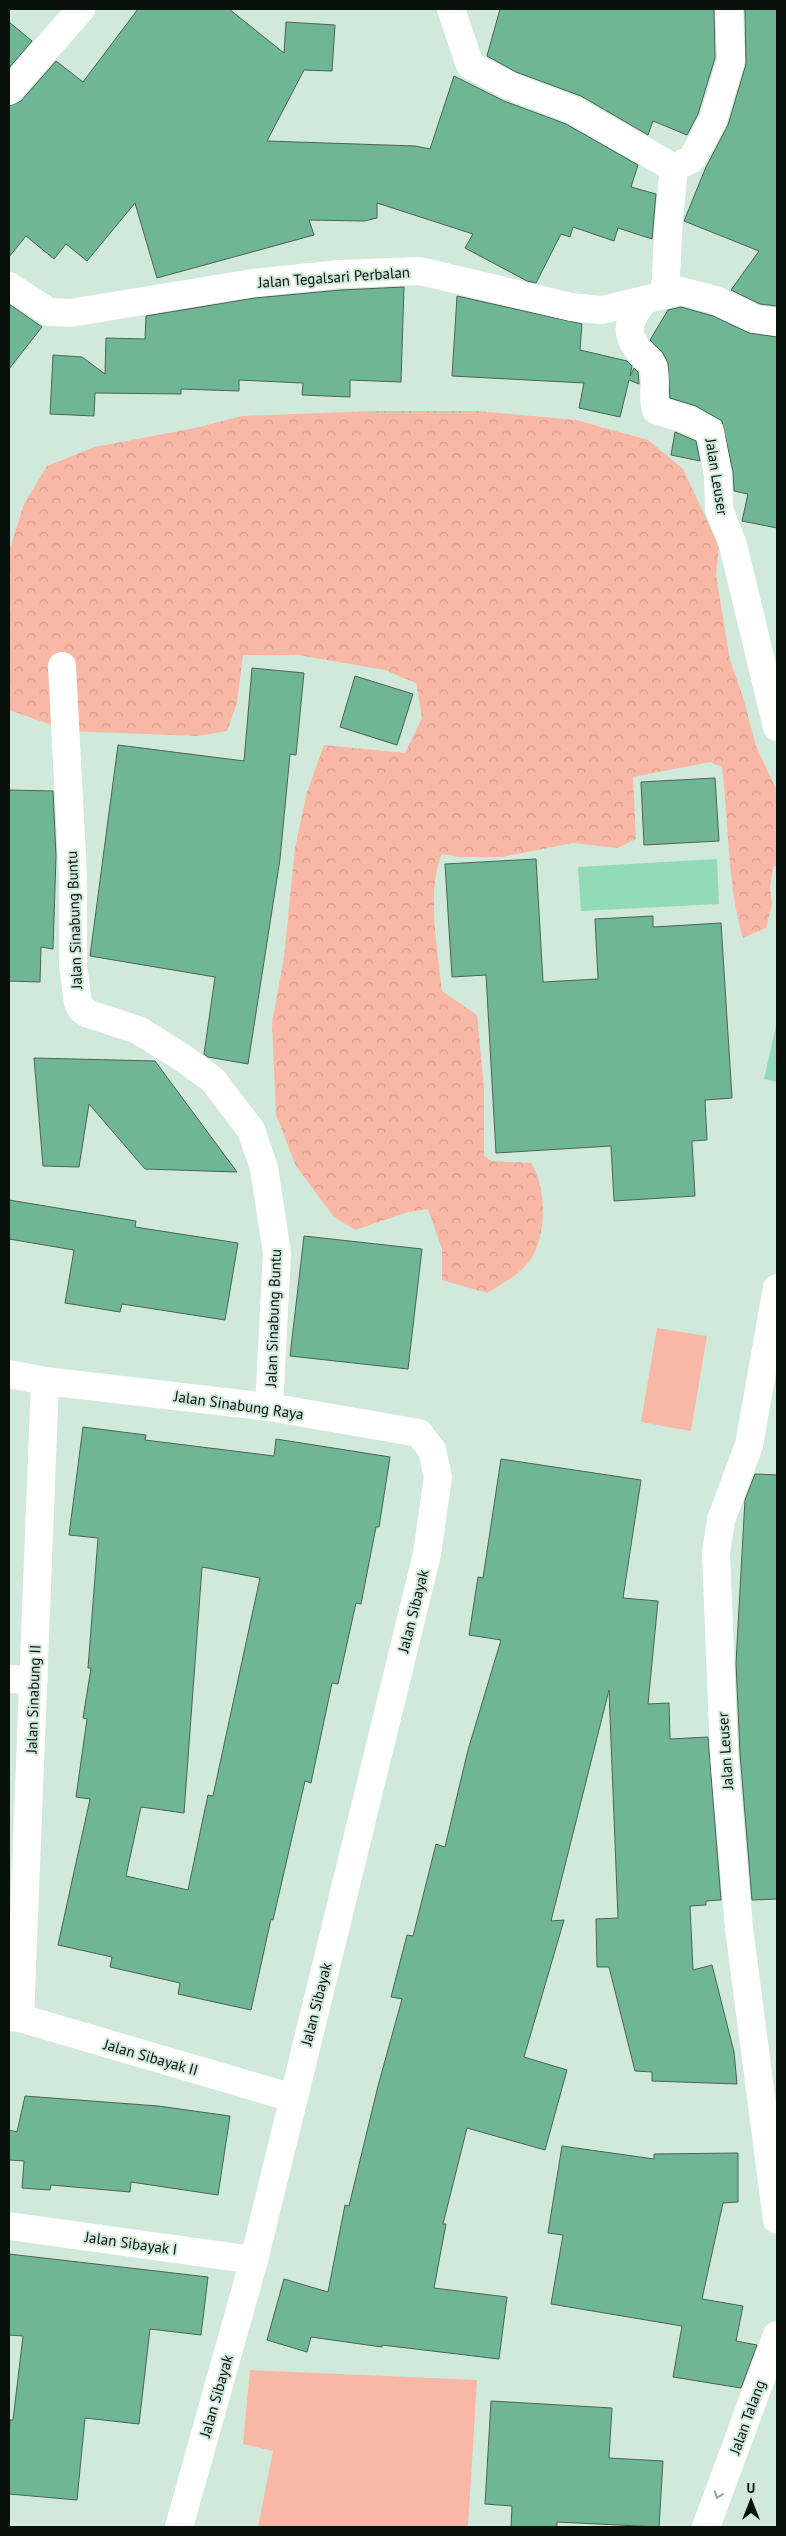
<svg xmlns="http://www.w3.org/2000/svg" width="786" height="2536" viewBox="0 0 786 2536" font-family="'PT Sans',sans-serif">
<style>
.grass{fill:#f9b7a5}
.park{fill:url(#park-crowns)}
.water{fill:#92dbb8}
.building{fill:#6fb794;stroke:#4c6257;fill-rule:evenodd}
.lines{fill:none;stroke-linecap:round;stroke-linejoin:round}
.street{stroke:#fff;stroke-width:28}
.oneway{stroke:#9c9f9e}
.labels{text-anchor:middle;dominant-baseline:central;stroke-width:4;stroke-linejoin:round;paint-order:stroke}
.street-label{font-size:15px;fill:#08100c;stroke:#d0e9db}
</style>
<defs>
<pattern id="park-crowns" width="20" height="18" patternUnits="userSpaceOnUse" patternTransform="scale(1.25)"><rect width="20" height="18" fill="#f9b7a5"/><path d="M2 6a3 3 0 1 1 6 0M12 15a3 3 0 1 1 6 0" fill="none" stroke="#d49c8d"/></pattern>
</defs>
<rect width="100%" height="100%" fill="#d0e9db"/>
<!-- grass -->
<g class="grass">
<path d="M657 1328 707 1336 691 1431 641 1422Z"/>
<path d="M250 2370 477 2380 468 2527H258L273 2451 243 2444Z"/>
</g>
<!-- park -->
<path class="park" d="M376 411H478L576 420 648 440 683 469 719 546 716 575 730 660 743 697 756 746 777 791V866L773 867 770 887 772 904 766 928 743 938C727 885 729 822 722 767L710 762 633 777 636 839 617 848 573 843 502 857H459L442 854C426 888 438 954 442 991L477 1015 484 1089V1156L492 1161 531 1163C547 1187 547 1236 530 1260 520 1274 502 1284 487 1293L442 1280V1249L428 1209 408 1212 355 1230 333 1216 296 1166 276 1115 272 1023 284 957 295 848 307 792 324 745 405 753 422 718 416 683 385 670 298 655H243L237 703 227 731 197 736 69 731 9 710V551L24 504 47 466 95 447 195 428 242 416Z"/>
<!-- water -->
<g class="water">
<path d="M717 859 719 904 581 911 578 867Z"/>
<path d="M777 1021V1082L764 1079Z"/>
</g>
<!-- building -->
<g class="building">
<path d="M138 9H229L284 53 286 22 335 25 332 71 304 70 267 141 415 146 430 149 454 76 504 101 566 124 638 165 631 187 656 194 652 239 618 228 614 241 573 227 570 237 561 234 536 283 527 281 465 248 473 234 377 203V218L364 221 309 220 314 235 157 278 135 203 87 261 66 244 54 259 26 236 9 257V106L21 101 56 61 83 82Z"/>
<path d="M500 9H714L715 58 698 114 687 135 653 121 648 135 581 96 516 72 487 56Z"/>
<path d="M745 9H777V306L760 304 731 290 759 251 684 221 706 167 728 125 746 64Z"/>
<path d="M9 22 32 41 9 68Z"/>
<path d="M404 287 401 382 350 380V397L302 395 303 383 239 380V391L181 389V394L95 393 94 416 50 414 53 355 82 357 105 374 106 338 145 339 146 316 255 298 341 290Z"/>
<path d="M457 296 582 324 580 350 627 361 632 366 630 376 634 368 638 372 639 384 629 380 620 417 579 408 584 383 452 376Z"/>
<path d="M9 304 42 327 9 369Z"/>
<path d="M681 307 713 316 749 333 777 337V528L742 521 748 494 734 491 733 472 722 421 696 406 670 398 668 363 663 353 650 340 668 310Z"/>
<path d="M675 432 696 441 700 461 671 455Z"/>
<path d="M252 668 304 673 296 755 290 754 280 859 248 1064 208 1057 204 1054 215 977 90 956 118 745 244 761Z"/>
<path d="M355 676 413 694 397 745 340 727Z"/>
<path d="M715 778 719 841 644 845 641 782Z"/>
<path d="M9 790 53 791 56 856 53 949 41 947 40 982 9 981Z"/>
<path d="M536 859 543 982 598 979 595 919 653 916V927L721 923 732 1098 705 1100 707 1140 692 1141 695 1196 614 1201 611 1146 496 1153 486 975 452 977 445 864Z"/>
<path d="M34 1058 155 1061 237 1172 145 1169 89 1104 79 1167 43 1166Z"/>
<path d="M9 1200 136 1221 135 1227 238 1243 225 1320 122 1304 120 1312 65 1303 74 1250 9 1239Z"/>
<path d="M304 1236 422 1249 408 1369 290 1356Z"/>
<path d="M83 1427 146 1435 145 1440 274 1456 276 1439 390 1457 379 1527H376L361 1604 356 1603 338 1684 332 1683 311 1783 305 1781 273 1920 271 1919 251 2010 178 1994 180 1983 110 1967 112 1957 58 1945 90 1799 76 1797 87 1719 83 1718 91 1668H88L98 1538 69 1535ZM202 1567 260 1578 213 1796 208 1795 188 1890 126 1876 141 1807 184 1813Z"/>
<path d="M501 1459 641 1480 623 1598 658 1601 648 1704 669 1703 670 1739 708 1737 721 1900 706 1901V1905L690 1906 693 1970 712 1965 734 2052 737 2084 652 2081V2072L635 2071 609 1967H597L596 1919 618 1918 609 1690 551 1921 564 1920 524 2057 567 2070 545 2150 467 2128 443 2224H446L434 2288 507 2297 499 2359 382 2345V2347L311 2337 307 2352 267 2340 284 2279 328 2292 345 2205 349 2206 378 2086 402 1999 391 1997 407 1935 413 1936 436 1844 445 1847 468 1750 501 1640 469 1635 478 1577 483 1578Z"/>
<path d="M755 1474 777 1475V1899L752 1900 740 1753 736 1663 744 1517 745 1500Z"/>
<path d="M25 2096 158 2106 230 2116 218 2195 131 2182 130 2192 51 2185 50 2190 22 2188 24 2161 9 2160V2130L17 2132Z"/>
<path d="M562 2146 654 2159V2154L738 2153V2202L723 2203 702 2299 743 2306 736 2341 757 2345 741 2388 673 2377 682 2326 551 2304 563 2235 548 2233Z"/>
<path d="M9 2254 208 2277 201 2335 150 2329 139 2424 85 2418 77 2500 9 2494V2435L10 2420H13L23 2336 9 2335Z"/>
<path d="M491 2401 612 2408 609 2458 663 2461 659 2527 557 2522V2527H511L512 2506 485 2504Z"/>
</g>
<g class="lines">
<!-- street -->
<g class="street">
<path d="M451 9 470 65 510 86 573 110 674 168"/>
<path d="M9 91 81 9"/>
<path d="M9 286 49 312 70 313 253 283 340 274 420 271 571 307 602 310 681 291 715 300 755 319 777 322"/>
<path d="M665 293 669 218 674 168 692 159 713 120 731 60 729 9"/>
<path d="M644 300C630 320 622 331 640 352 644 356 651 361 653 367 658 381 651 396 656 410L689 420 710 431 718 475 719 509 733 545 777 727"/>
<path d="M62 666 73 877V965L78 1003 82 1010 89 1014 138 1030 183 1058 213 1080 251 1130 264 1168 277 1253 269 1407"/>
<path d="M777 1288 749 1445 721 1520 716 1553 724 1754 733 1859 739 1928 777 2220"/>
<path d="M9 1374 45 1381 269 1407 419 1433 432 1450 438 1477 427 1554 254 2260 179 2527"/>
<path d="M9 1679 34 1680"/>
<path d="M9 2017 20 2018 293 2098"/>
<path d="M20 2018 45 1381"/>
<path d="M9 2226 254 2260"/>
<path d="M706 2527 777 2335"/>
</g>
</g>
<!-- one-way arrows -->
<defs><path id="oneway-chevron" d="M-2-3.5L2.5 0L-2 3.5" fill="none" stroke-width="1.6" stroke-linecap="round" stroke-linejoin="round" transform="scale(1.25)"/></defs>
<use class="oneway" href="#oneway-chevron" transform="translate(718 2495) rotate(110)"/>
<g class="labels">
<!-- street labels -->
<g class="street-label">
<text transform="translate(334 277) rotate(-4)">Jalan Tegalsari Perbalan</text>
<text transform="translate(717 477) rotate(81)">Jalan Leuser</text>
<text transform="translate(74 920) rotate(-92)">Jalan Sinabung Buntu</text>
<text transform="translate(273 1318) rotate(-88)">Jalan Sinabung Buntu</text>
<text transform="translate(239 1405) rotate(8)">Jalan Sinabung Raya</text>
<text transform="translate(413 1611) rotate(-76)">Jalan Sibayak</text>
<text transform="translate(33 1699) rotate(-88)">Jalan Sinabung II</text>
<text transform="translate(725 1751) rotate(-94)">Jalan Leuser</text>
<text transform="translate(316 2004) rotate(-76)">Jalan Sibayak</text>
<text transform="translate(151 2057) rotate(16)">Jalan Sibayak II</text>
<text transform="translate(131 2243) rotate(8)">Jalan Sibayak I</text>
<text transform="translate(216 2396) rotate(-74)">Jalan Sibayak</text>
<text transform="translate(747 2417) rotate(-70)">Jalan Talang</text>
</g>
</g>
<!-- border -->
<rect width="786" height="2536" fill="none" stroke="#08100c" stroke-width="20"/>
<!-- north arrow -->
<g transform="translate(751 2501)" stroke="#d0e9db" stroke-width="4" paint-order="stroke">
<path d="M0-4L9 19L0 12L-9 19Z" fill="#08100c"/>
<text y="-8" font-size="14" font-weight="bold" text-anchor="middle" fill="#08100c">U</text>
</g>
</svg>
